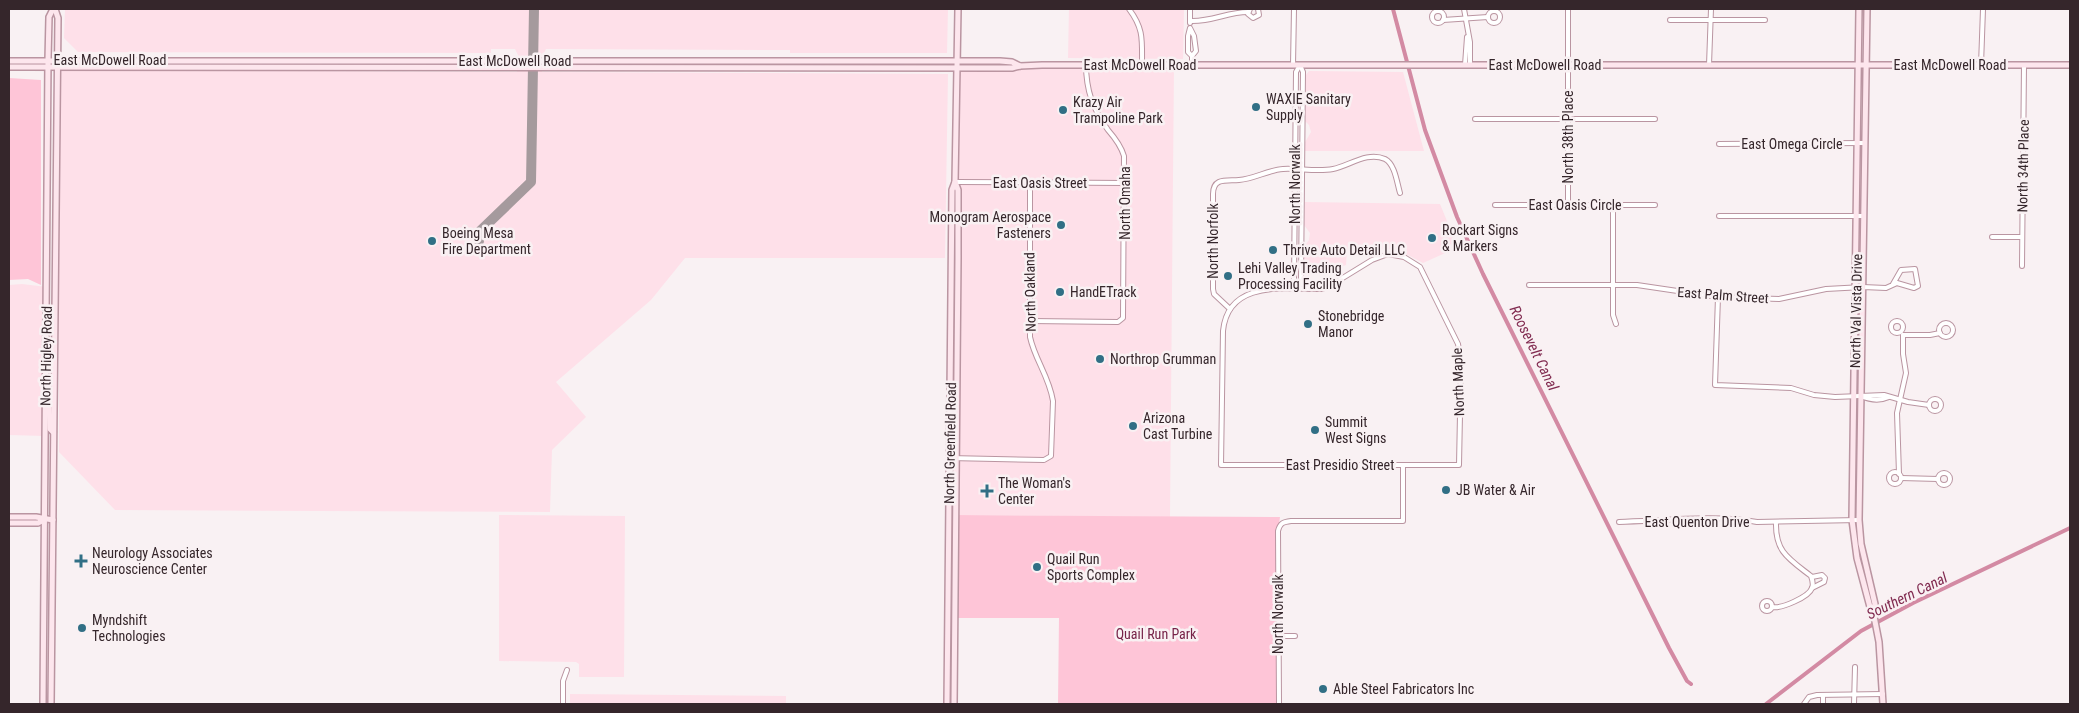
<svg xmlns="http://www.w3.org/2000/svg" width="2079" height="713" viewBox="0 0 2079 713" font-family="'Roboto Condensed',sans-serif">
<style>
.built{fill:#fee0e9}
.green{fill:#fec5d7}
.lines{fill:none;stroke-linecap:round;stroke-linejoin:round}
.canal{stroke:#d38aa3;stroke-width:4}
.taxiway{stroke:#a59a9d;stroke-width:10}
.street-casing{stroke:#ba95a1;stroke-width:6}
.secondary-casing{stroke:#ba95a1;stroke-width:8}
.street{stroke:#fff;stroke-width:4}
.secondary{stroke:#fde6ed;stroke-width:5}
.poi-dot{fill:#316f85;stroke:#f9f1f3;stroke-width:2}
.labels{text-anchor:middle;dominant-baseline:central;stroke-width:5;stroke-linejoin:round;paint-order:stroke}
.street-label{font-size:14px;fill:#35262b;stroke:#f9f1f3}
.poi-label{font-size:14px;fill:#35262b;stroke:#f9f1f3;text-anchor:start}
.park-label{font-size:14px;fill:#772248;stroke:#f9f1f3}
.water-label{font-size:15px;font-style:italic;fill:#812b50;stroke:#f9f1f3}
</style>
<rect width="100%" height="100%" fill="#f9f1f3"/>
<!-- built -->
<g class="built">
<path d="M65 9H948L947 53H790V50L546 49 543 55 542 72 948 74 945 258H685L651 300 556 382 586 417 552 450 550 512 115 510 59 452V70L517 72 518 55 515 49H491V53L78 52 64 38Z"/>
<path d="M1069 9H1184L1183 59 1068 58Z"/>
<path d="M1174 65 1170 517 955 515 958 190 955 182 957 68Z"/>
<path d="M1309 71 1403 72 1424 151H1304V144L1311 132 1309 125 1305 121 1306 75Z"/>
<path d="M1305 202 1440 204 1456 243 1452 250 1423 263 1406 254 1405 251 1399 249 1347 250 1346 265 1332 270 1303 272V248L1309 240 1310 233 1304 225Z"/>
<path d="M22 284 47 287 45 436 9 435V285Z"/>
<path d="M499 515 625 516 624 677H579V664L576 662 499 661Z"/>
<path d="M570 694 786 696V704H570Z"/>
</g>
<!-- green -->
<g class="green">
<path d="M9 78 41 80V285L28 279 9 280Z"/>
<path d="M955 515 1280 517 1278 531 1279 704H1058L1059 618H954Z"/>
</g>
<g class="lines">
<!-- canal -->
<g class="canal">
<path d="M1393 9 1425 130 1457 217 1483 274 1669 648 1687 681 1691 684"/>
<path d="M1766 704 1861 631 1913 603 2070 528"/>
</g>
<!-- taxiway -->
<path class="taxiway" d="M479 241V232L531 182 534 9"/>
<defs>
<g id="street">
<path d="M1129 9C1144 29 1142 40 1142 65"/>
<path d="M1250 9 1248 14 1253 18 1259 15 1258 9"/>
<path d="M1464 9 1470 42V65"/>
<path d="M1568 9V205"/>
<circle cx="1438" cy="17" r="6"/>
<circle cx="1494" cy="17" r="6"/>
<path d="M1443 20 1488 17"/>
<path d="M1670 20H1765"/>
<path d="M1190 21C1212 22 1227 12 1248 12"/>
<path d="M1190 23V9"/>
<path d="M1192 65V56L1196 51 1194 36 1190 28 1188 36V52L1192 56"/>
<path d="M1293 65 1294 9"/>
<path d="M1465 65 1467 37"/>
<path d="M1709 65 1711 9"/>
<path d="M1981 65 1983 9"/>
<path d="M1475 119H1655"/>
<path d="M1719 144 1865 143"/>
<path d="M955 182 1125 183"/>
<path d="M1495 205H1655"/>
<path d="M1613 205V315L1616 324"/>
<path d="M1719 216H1864"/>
<path d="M1992 237H2022"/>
<path d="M1388 254 1404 257 1420 267 1458 344 1461 363 1459 465H1221L1223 331C1228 280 1284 289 1321 289L1328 287 1372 260Z"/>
<path d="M2022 266 2024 65"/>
<path d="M1529 285H1637L1718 297 1779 299 1826 289 1863 287 1886 288 1897 283 1914 288 1918 286 1915 269 1901 270 1893 284"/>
<path d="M1298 289 1294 282 1296 72 1300 65"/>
<path d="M1298 289 1301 283 1303 72 1300 65"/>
<path d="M1718 297 1715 385 1791 388 1814 395 1835 397 1884 395 1908 402 1929 405"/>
<path d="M1230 309 1214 294 1213 289V194C1213 177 1227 181 1239 180 1254 179 1268 170 1283 169 1299 168 1317 172 1333 169 1349 166 1367 151 1385 159 1395 164 1397 183 1400 193"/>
<circle cx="1897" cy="327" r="6"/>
<path d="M1030 321 1118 322 1123 318 1124 156C1121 146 1115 138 1108 130 1093 109 1086 91 1086 64"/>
<circle cx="1946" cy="330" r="7"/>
<path d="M1903 335H1930L1940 333"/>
<path d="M1861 396C1870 400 1880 401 1889 397"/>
<circle cx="1935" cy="405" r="6"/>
<path d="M949 458 1044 460 1051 456 1053 401C1049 376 1035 360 1030 337V183"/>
<circle cx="1895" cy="478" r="6"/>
<circle cx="1944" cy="479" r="6"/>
<path d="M1899 474 1897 413 1906 373 1903 354V335"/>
<path d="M1901 478 1938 479"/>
<path d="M1619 522C1660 521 1717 514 1757 522L1859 520"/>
<path d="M1812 577 1822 575 1825 578 1824 582 1812 588"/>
<circle cx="1767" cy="606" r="5"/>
<path d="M1772 607C1781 609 1809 597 1812 588 1814 584 1812 579 1811 576 1789 559 1775 552 1776 522"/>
<path d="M1279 636H1295"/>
<path d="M1823 695V704"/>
<path d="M563 704V681L567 670"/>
<path d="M1279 704 1278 531C1280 523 1283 522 1291 521H1403V465"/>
<path d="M1804 704 1809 697 1817 695 1883 694"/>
<path d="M1854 704 1855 667"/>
</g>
<g id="secondary">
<path d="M1859 9 1852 520 1857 558 1870 607 1873 611"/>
<path d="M1867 9 1859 520 1861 544 1875 604 1873 611 1879 642 1883 704"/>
<path d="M9 61H1000L1012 62 1020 66"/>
<path d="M9 67 1012 68 1020 66 1042 65H2070"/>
<path d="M46 396 49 401 50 429 53 432"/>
<path d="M9 517H36L53 520"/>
<path d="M9 523H38L44 520"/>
<path d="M43 704 48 60 49 17 53 9"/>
<path d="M51 704 58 18 55 9"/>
<path d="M947 704 952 190 955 182"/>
<path d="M954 704 958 258V190L955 182 958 9"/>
</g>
</defs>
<!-- street casing -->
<use href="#street" class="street-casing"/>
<!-- secondary casing -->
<use href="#secondary" class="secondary-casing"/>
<!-- street -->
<use href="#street" class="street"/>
<!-- secondary -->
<use href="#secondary" class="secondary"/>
</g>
<!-- markers -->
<g class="poi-dot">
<circle cx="1256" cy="107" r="5"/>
<circle cx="1063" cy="110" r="5"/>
<circle cx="1061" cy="225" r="5"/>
<circle cx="1432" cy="238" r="5"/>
<circle cx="432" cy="241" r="5"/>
<circle cx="1273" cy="250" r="5"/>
<circle cx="1228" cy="276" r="5"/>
<circle cx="1060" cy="292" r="5"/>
<circle cx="1308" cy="324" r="5"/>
<circle cx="1100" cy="359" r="5"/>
<circle cx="1133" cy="426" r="5"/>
<circle cx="1315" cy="430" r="5"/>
<circle cx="1446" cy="490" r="5"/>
<path d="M984.5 483.5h5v5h5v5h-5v5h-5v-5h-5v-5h5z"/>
<path d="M78.5 553.5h5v5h5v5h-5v5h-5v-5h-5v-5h5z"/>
<circle cx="1037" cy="567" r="5"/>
<circle cx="82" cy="628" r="5"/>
<circle cx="1323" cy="689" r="5"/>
</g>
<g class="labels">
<!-- street labels -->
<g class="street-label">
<text x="110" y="60">East McDowell Road</text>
<text x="515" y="61">East McDowell Road</text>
<text x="1140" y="65">East McDowell Road</text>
<text x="1545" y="65">East McDowell Road</text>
<text x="1950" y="65">East McDowell Road</text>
<text transform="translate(1568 137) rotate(-90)">North 38th Place</text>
<text x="1792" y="144">East Omega Circle</text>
<text transform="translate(2023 166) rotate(-89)">North 34th Place</text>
<text x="1040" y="183">East Oasis Street</text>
<text transform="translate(1295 184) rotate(-90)">North Norwalk</text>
<text transform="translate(1125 203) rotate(-90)">North Omaha</text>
<text x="1575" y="205">East Oasis Circle</text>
<text transform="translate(1213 241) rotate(-90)">North Norfolk</text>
<text transform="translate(1030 292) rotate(-91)">North Oakland</text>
<text transform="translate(1723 295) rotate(4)">East Palm Street</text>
<text transform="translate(1856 311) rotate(-89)">North Val Vista Drive</text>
<text transform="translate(46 356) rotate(-89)">North Higley Road</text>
<text transform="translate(1458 382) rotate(-92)">North Maple</text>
<text transform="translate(950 443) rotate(-89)">North Greenfield Road</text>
<text x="1340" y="465">East Presidio Street</text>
<text x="1697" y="522">East Quenton Drive</text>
<text transform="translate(1278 614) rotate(-90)">North Norwalk</text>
</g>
<!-- poi labels -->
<g class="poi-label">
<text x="1266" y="99">WAXIE Sanitary<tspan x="1266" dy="16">Supply</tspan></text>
<text x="1073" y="102">Krazy Air<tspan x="1073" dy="16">Trampoline Park</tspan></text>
<text x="1051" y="217" text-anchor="end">Monogram Aerospace<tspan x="1051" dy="16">Fasteners</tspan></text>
<text x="1442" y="230">Rockart Signs<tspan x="1442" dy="16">&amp; Markers</tspan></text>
<text x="442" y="233">Boeing Mesa<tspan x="442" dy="16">Fire Department</tspan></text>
<text x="1283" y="250">Thrive Auto Detail LLC</text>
<text x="1238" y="268">Lehi Valley Trading<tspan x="1238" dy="16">Processing Facility</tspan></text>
<text x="1070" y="292">HandETrack</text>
<text x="1318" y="316">Stonebridge<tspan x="1318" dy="16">Manor</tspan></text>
<text x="1110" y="359">Northrop Grumman</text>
<text x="1143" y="418">Arizona<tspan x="1143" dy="16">Cast Turbine</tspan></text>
<text x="1325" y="422">Summit<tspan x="1325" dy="16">West Signs</tspan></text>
<text x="998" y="483">The Woman's<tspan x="998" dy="16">Center</tspan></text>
<text x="1456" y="490">JB Water &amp; Air</text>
<text x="92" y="553">Neurology Associates<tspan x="92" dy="16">Neuroscience Center</tspan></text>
<text x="1047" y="559">Quail Run<tspan x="1047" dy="16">Sports Complex</tspan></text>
<text x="92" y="620">Myndshift<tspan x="92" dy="16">Technologies</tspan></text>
<text x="1333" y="689">Able Steel Fabricators Inc</text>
</g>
<!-- park labels -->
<g class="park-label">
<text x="1156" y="634">Quail Run Park</text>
</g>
<!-- water labels -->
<g class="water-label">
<text transform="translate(1534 348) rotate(64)">Roosevelt Canal</text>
<text transform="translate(1907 596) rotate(-26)">Southern Canal</text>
</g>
</g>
<!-- border -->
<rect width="2079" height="713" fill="none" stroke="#35262b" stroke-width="20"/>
</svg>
